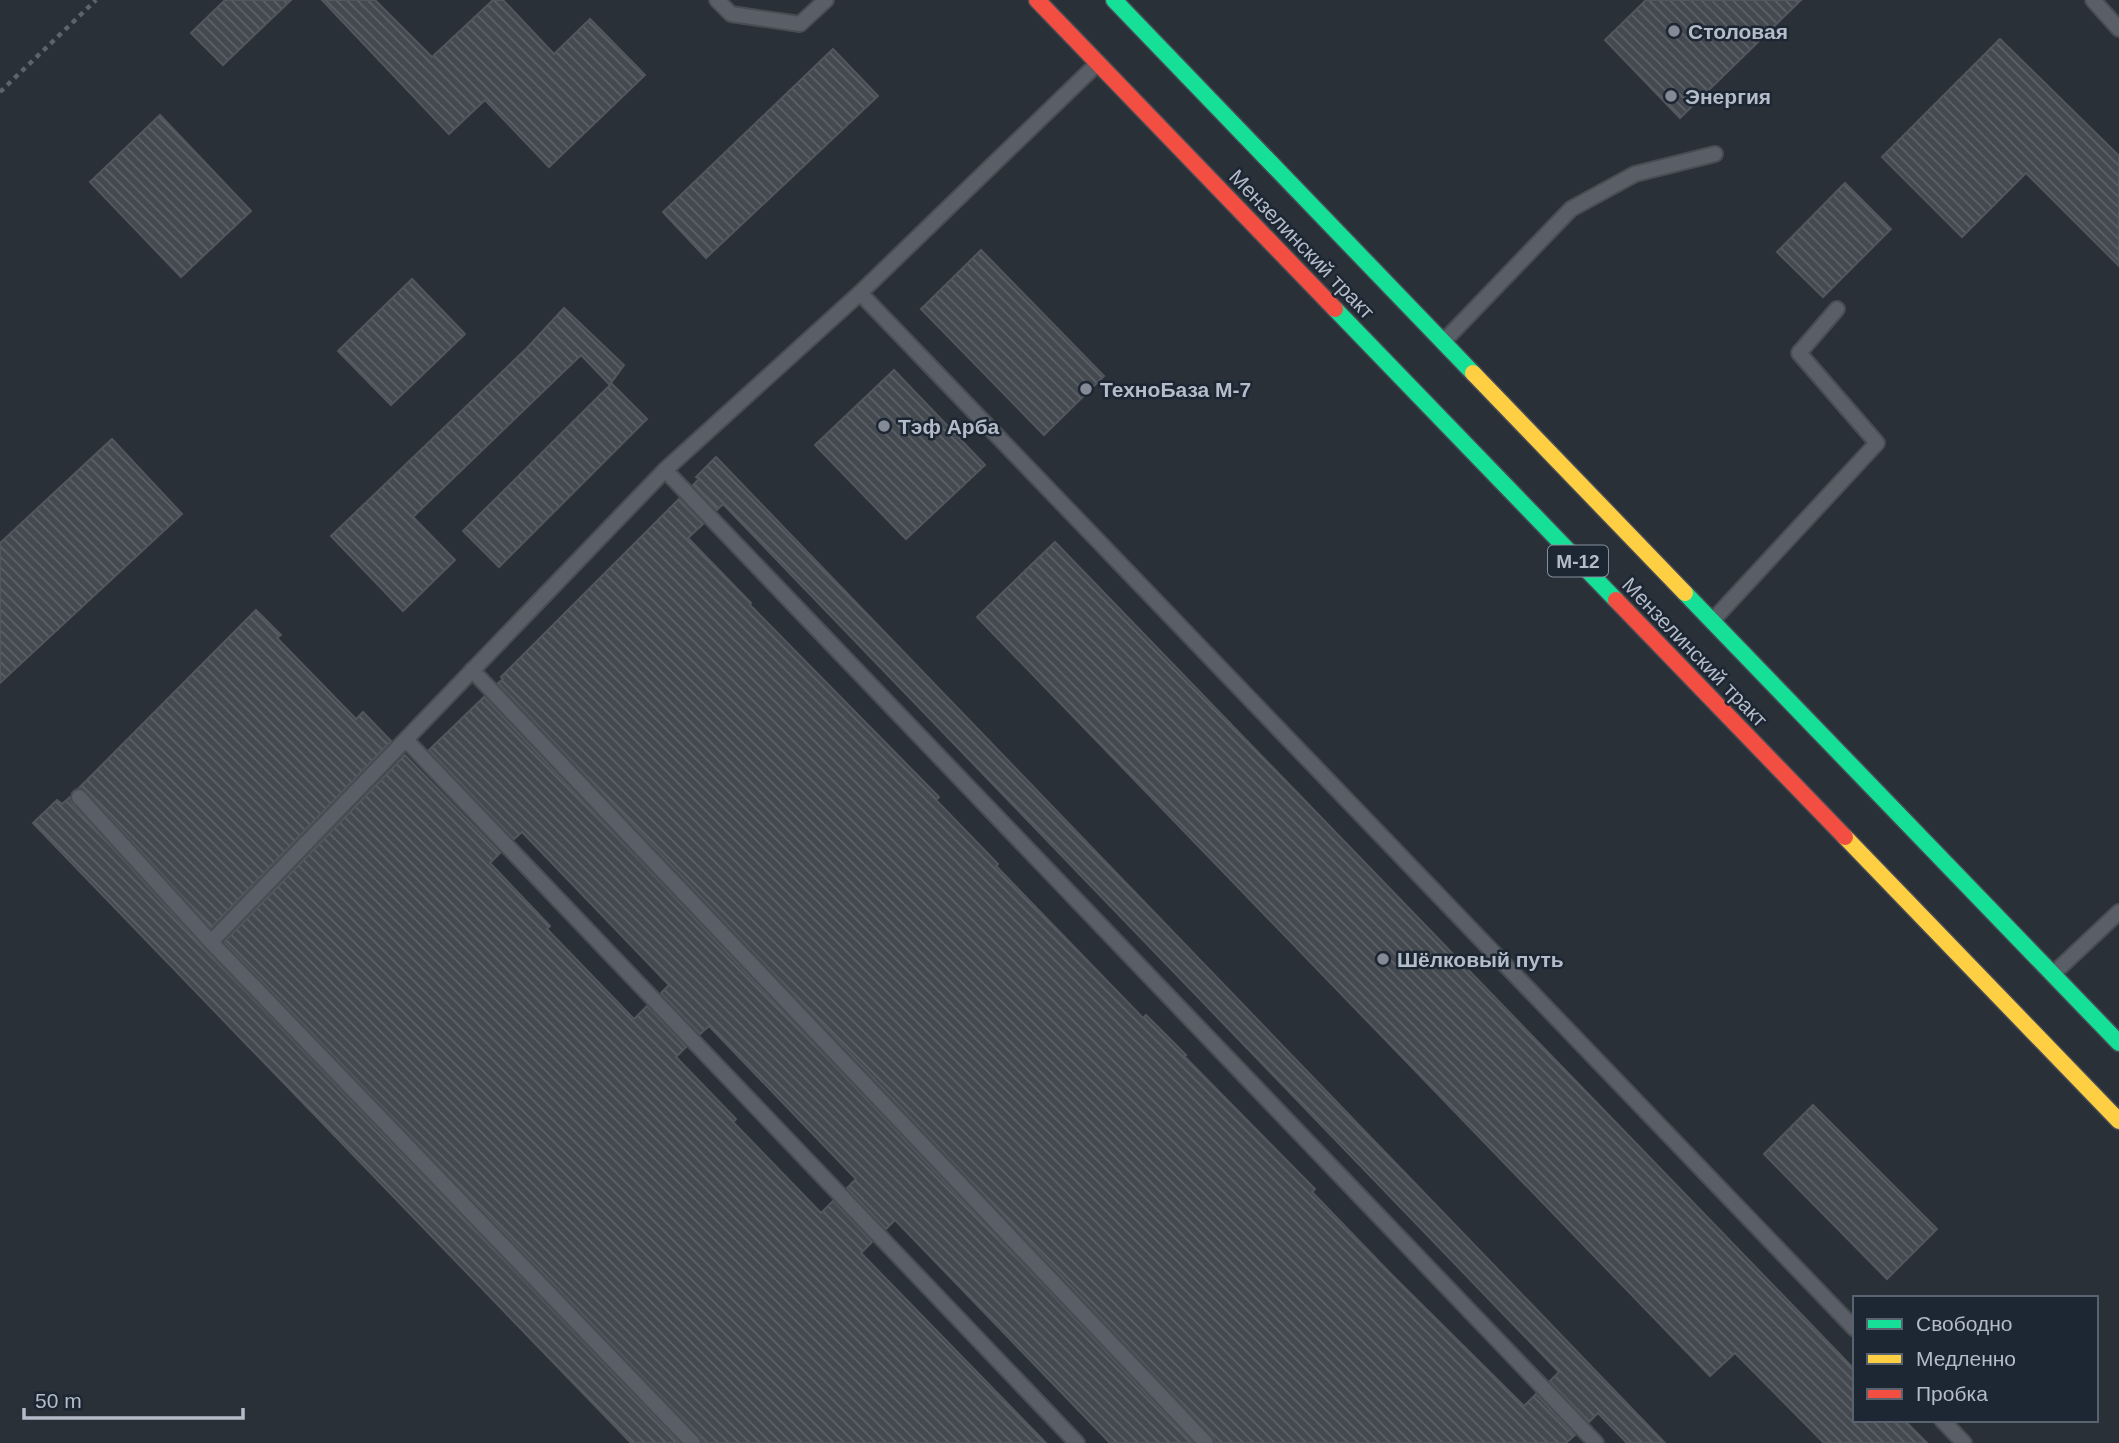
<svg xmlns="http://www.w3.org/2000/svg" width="2119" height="1443" viewBox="0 0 2119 1443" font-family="Arial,sans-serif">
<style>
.building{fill:url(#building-back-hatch);stroke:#52575f;stroke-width:2}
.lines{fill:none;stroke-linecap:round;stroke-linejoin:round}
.lane-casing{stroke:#484c53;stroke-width:18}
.fast-casing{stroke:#484c55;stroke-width:19}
.slow-casing{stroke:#484c55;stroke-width:19}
.jam-casing{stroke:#484c55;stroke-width:19}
.path{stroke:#5d636a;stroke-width:4.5;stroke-dasharray:5 5;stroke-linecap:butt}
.lane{stroke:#5a5e66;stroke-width:14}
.fast{stroke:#16e098;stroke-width:16}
.slow{stroke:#ffcf43;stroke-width:16}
.jam{stroke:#f24e42;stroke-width:16}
.poi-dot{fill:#848b96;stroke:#1d2633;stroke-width:2.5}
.labels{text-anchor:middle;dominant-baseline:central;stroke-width:5;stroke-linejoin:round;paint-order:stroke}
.shield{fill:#1d2633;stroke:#878f9c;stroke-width:2}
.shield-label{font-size:19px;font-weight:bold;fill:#b4bcc9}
.poi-label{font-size:21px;font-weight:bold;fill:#b4bcc9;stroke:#1d2633;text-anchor:start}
.street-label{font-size:21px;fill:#b4bcc9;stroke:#1d2633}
</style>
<defs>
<pattern id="building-back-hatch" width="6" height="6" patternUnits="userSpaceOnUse" patternTransform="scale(1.75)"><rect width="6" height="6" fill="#444950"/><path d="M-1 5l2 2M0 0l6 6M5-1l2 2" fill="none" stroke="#5d6168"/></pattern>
</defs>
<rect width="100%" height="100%" fill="#2a3038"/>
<!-- building -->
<g class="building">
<path d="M225 0H291L223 65 191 33Z"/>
<path d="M322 0H375L432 57 493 0H503L554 54 590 19 645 75 549 167 485 100 449 134Z"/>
<path d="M1646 0H1801L1680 118 1605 40Z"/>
<path d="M2000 39 2119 156V266L2026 173 1962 237 1882 157Z"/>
<path d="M833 49 878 96 706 258 663 212Z"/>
<path d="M160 115 251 211 181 277 90 182Z"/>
<path d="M1845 183 1891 229 1823 297 1777 252Z"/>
<path d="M981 250 1104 376 1044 435 921 309Z"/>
<path d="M412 279 465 334 391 405 338 351Z"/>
<path d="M564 308 624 365 611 383 647 419 499 567 463 531 610 385 581 355 413 517 455 560 403 611 331 536 527 348Z"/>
<path d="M894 370 985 465 906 539 815 445Z"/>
<path d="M112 439 182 514 0 683V543Z"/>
<path d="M716 457 1665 1443H1627L1598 1413 1589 1422 1550 1381 1559 1372 723 504 717 510 693 485 699 479 696 477Z"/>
<path d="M679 499 703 524 688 538 751 603 750 605 939 797 936 800 998 864 996 866 1143 1018 1146 1015 1186 1055 1184 1056 1315 1189 1312 1192 1393 1276 1524 1406 1536 1394 1575 1435 1566 1443H1215L1213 1436 498 683 503 679 501 677Z"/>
<path d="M1055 542 1855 1370V1420H1904L1927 1443H1824L1735 1353 1710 1376 977 617Z"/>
<path d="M256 610 281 635 277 638 356 719 363 712 391 741 211 928 86 791 79 788Z"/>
<path d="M484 697 1193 1443H1110L895 1220 886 1229 847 1188 856 1179 709 1026 700 1034 661 993 669 985 522 832 514 839 429 750Z"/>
<path d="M405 755 500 853 490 863 550 926 547 929 634 1019 647 1006 686 1047 676 1057 736 1119 733 1122 821 1213 833 1201 872 1242 861 1253 1046 1443H702L700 1436 224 942Z"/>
<path d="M70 797 72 803 204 948 680 1443H631L33 823 57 800 62 804Z"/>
<path d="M1813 1105 1937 1229 1887 1279 1764 1154Z"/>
</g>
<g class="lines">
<defs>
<g id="lane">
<path d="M717 0 731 14 800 24 826 0"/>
<path d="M2093 0 2119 29"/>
<path d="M860 293 1855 1329"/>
<path d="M1444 341 1571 209 1635 174 1715 154"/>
<path d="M665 470 860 293 1097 64"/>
<path d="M1713 620 1877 443 1799 353 1837 309"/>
<path d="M472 670 1206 1443"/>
<path d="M406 740 1077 1443"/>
<path d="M79 797 211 942 693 1443"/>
<path d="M211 942 665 470 1596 1443"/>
<path d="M2054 973 2119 912"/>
<path d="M1942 1420 1964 1443"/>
</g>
<g id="fast">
<path d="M1114 0 1473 373"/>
<path d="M1335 309 1616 600"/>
<path d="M1685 593 2119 1043"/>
</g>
<g id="slow">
<path d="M1473 373 1685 593"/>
<path d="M1845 837 2119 1121"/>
</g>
<g id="jam">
<path d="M1037 0 1335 309"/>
<path d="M1616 600 1845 837"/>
</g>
</defs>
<!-- lane casing -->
<use href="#lane" class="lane-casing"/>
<!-- fast casing -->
<use href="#fast" class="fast-casing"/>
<!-- slow casing -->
<use href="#slow" class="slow-casing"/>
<!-- jam casing -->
<use href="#jam" class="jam-casing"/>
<!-- path -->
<path class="path" d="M0 92 96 0"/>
<!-- lane -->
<use href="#lane" class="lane"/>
<!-- fast -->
<use href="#fast" class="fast"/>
<!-- slow -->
<use href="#slow" class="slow"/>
<!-- jam -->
<use href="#jam" class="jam"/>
</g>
<!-- markers -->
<g class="poi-dot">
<circle cx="1674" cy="31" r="7"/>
<circle cx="1671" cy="96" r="7"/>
<circle cx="1086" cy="389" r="7"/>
<circle cx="884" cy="426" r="7"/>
<circle cx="1383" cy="959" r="7"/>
</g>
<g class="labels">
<!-- shield labels -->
<rect class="shield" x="1548" y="545.5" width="60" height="31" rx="5"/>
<g class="shield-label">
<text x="1578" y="561">М-12</text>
</g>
<!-- poi labels -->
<g class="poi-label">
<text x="1688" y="31">Столовая</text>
<text x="1685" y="96">Энергия</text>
<text x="1100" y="389">ТехноБаза М-7</text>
<text x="898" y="426">Тэф Арба</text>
<text x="1397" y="959">Шёлковый путь</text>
</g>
<!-- street labels -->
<g class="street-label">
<text transform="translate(1302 244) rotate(46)">Мензелинский тракт</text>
<text transform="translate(1695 652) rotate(46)">Мензелинский тракт</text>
</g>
</g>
<!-- legend -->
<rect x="1853" y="1296" width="245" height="126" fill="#1d2633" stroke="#59626f" stroke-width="2"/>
<rect x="1867" y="1319" width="35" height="10" fill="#16e098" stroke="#59626f" stroke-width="2"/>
<text x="1916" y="1331" font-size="21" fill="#b4bcc9">Свободно</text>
<rect x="1867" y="1354" width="35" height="10" fill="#ffcf43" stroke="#59626f" stroke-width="2"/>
<text x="1916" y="1366" font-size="21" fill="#b4bcc9">Медленно</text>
<rect x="1867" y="1389" width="35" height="10" fill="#f24e42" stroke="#59626f" stroke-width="2"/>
<text x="1916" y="1401" font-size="21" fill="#b4bcc9">Пробка</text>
<!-- scale -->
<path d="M24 1408v10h219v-10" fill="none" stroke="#b4bcc9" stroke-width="3.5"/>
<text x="35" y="1408" font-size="21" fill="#b4bcc9" stroke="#1d2633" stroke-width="5" paint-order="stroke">50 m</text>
</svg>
